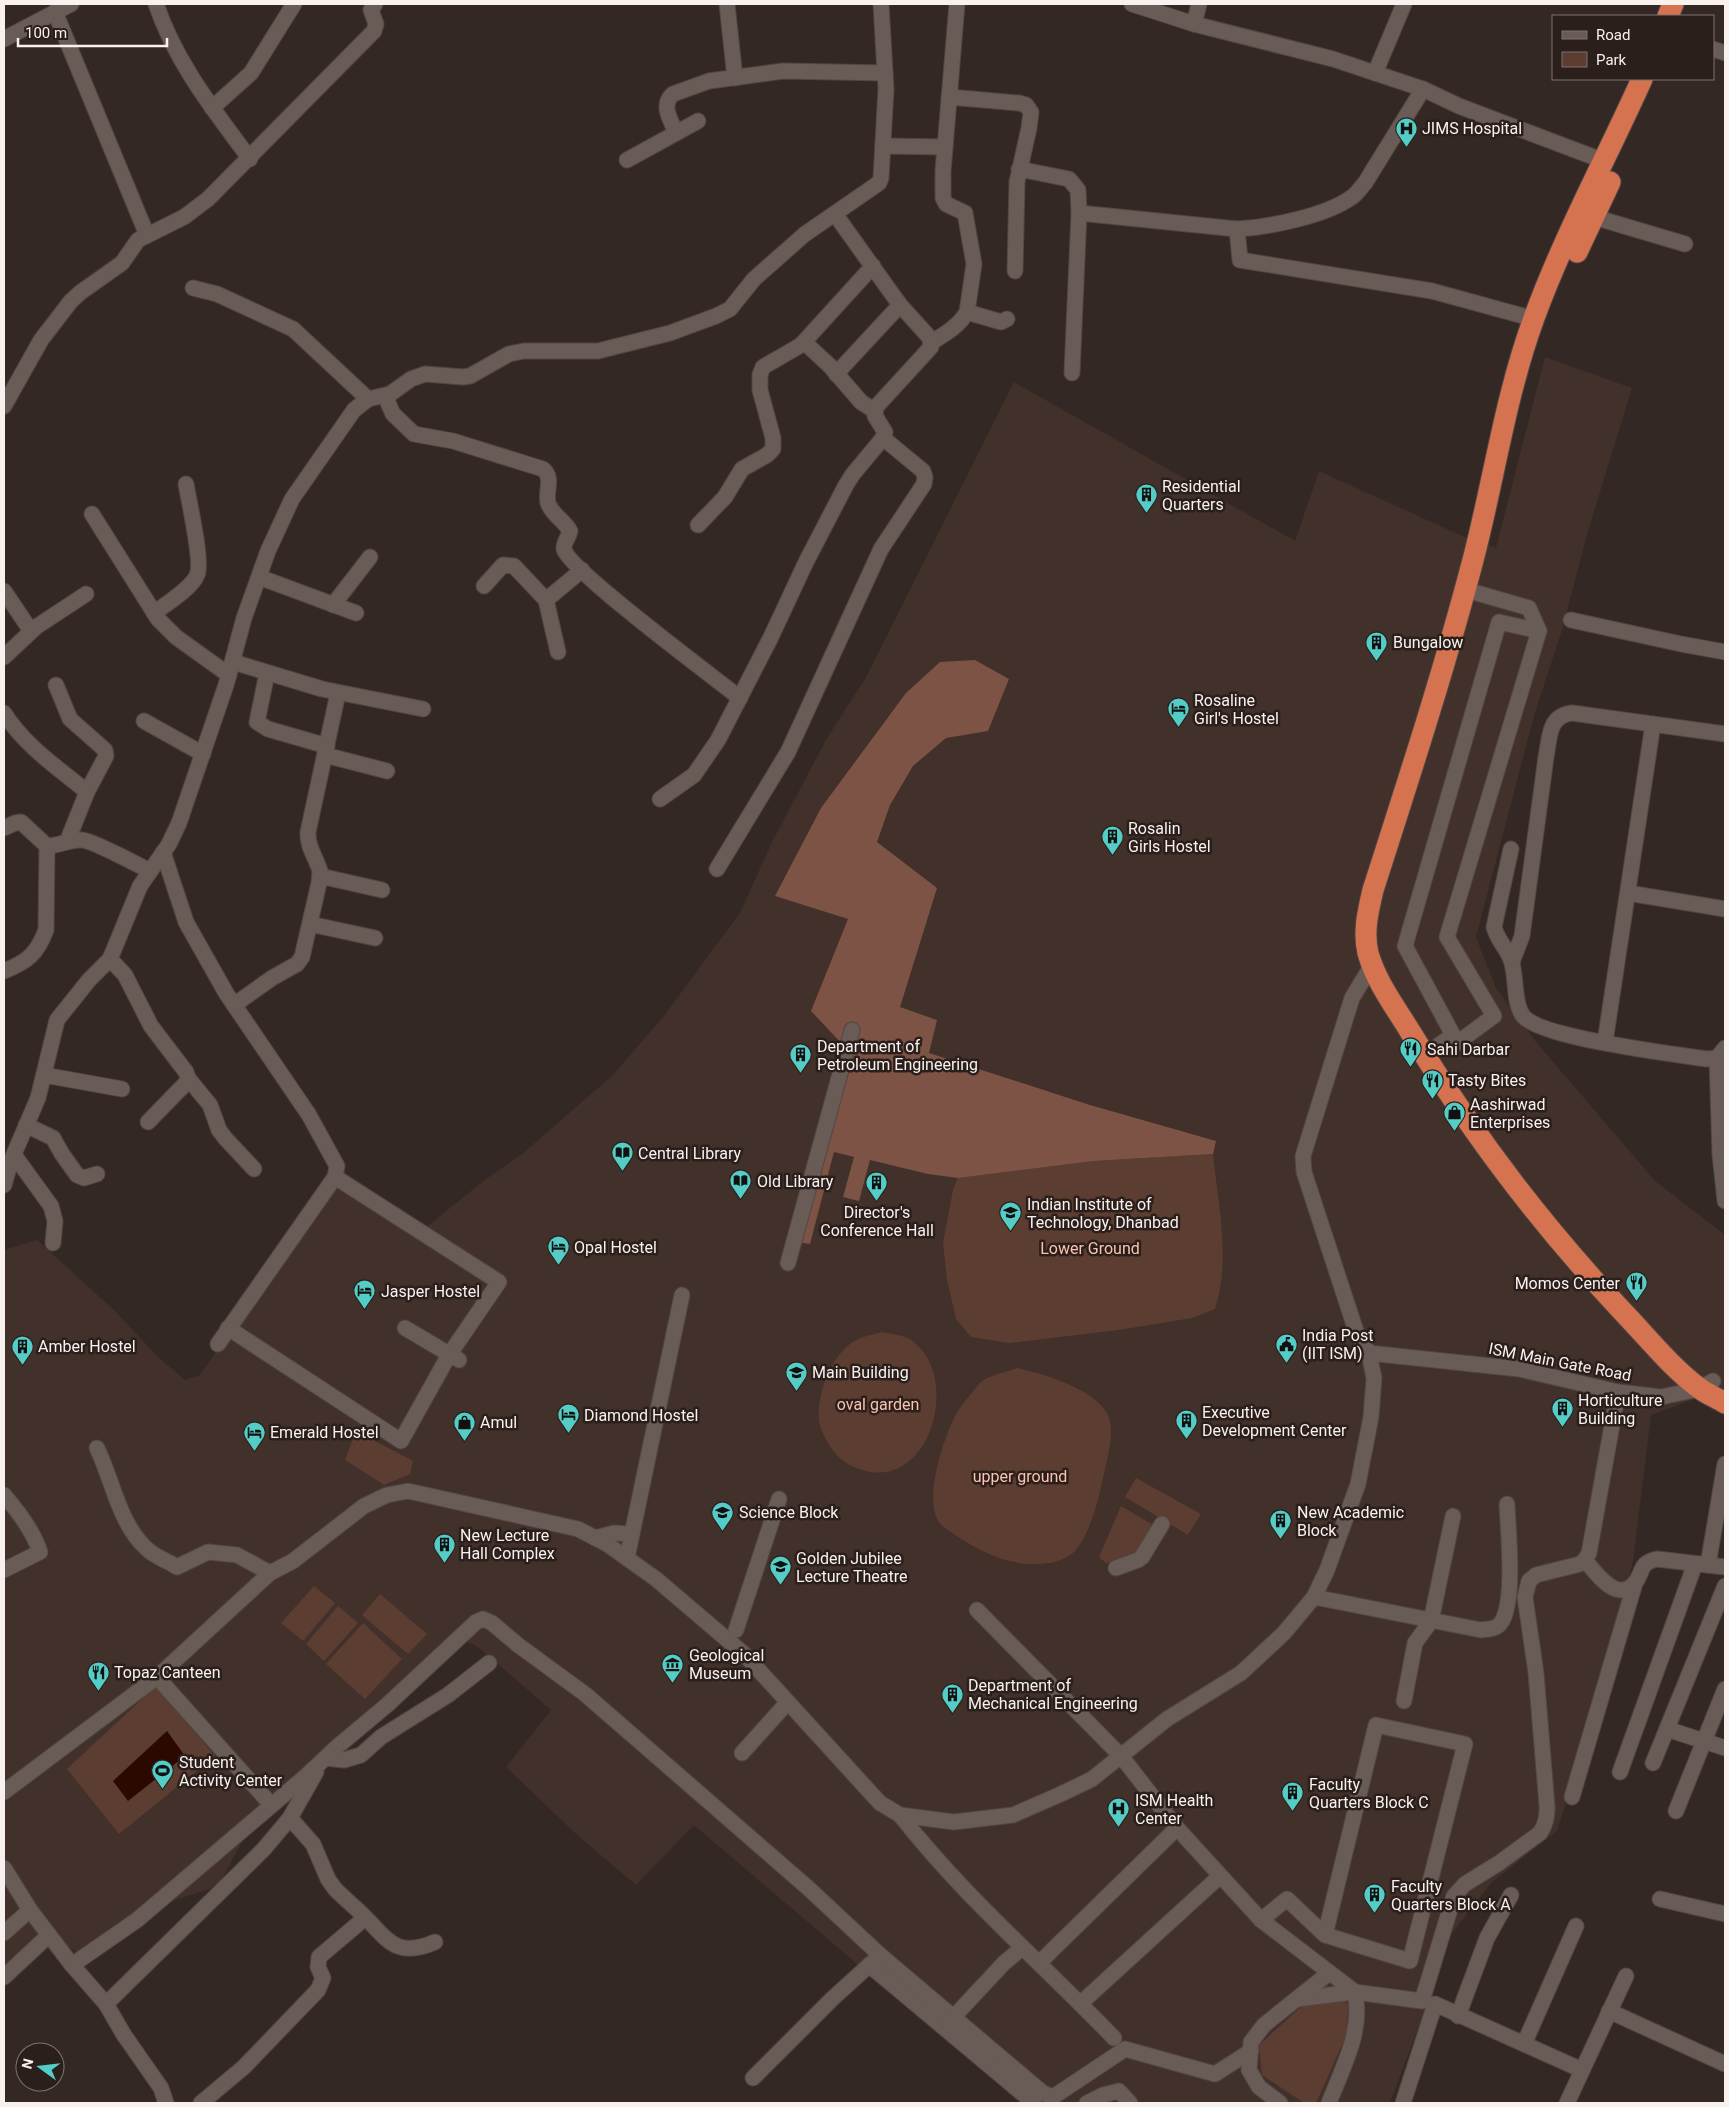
<svg xmlns="http://www.w3.org/2000/svg" width="1729" height="2107" viewBox="0 0 1729 2107" font-family="Roboto,sans-serif">
<style>
.built{fill:#42302a}
.green{fill:#5c3d32}
.forest{fill:#7d5345}
.water{fill:#2b0900}
.lines{fill:none;stroke-linecap:round;stroke-linejoin:round}
.minor-casing{stroke:#504743;stroke-width:17}
.highway-casing{stroke:#504743;stroke-width:23}
.minor{stroke:#695c57;stroke-width:15}
.highway{stroke:#d57351;stroke-width:21}
.labels{text-anchor:middle;dominant-baseline:central;stroke-width:5;stroke-linejoin:round;paint-order:stroke}
.poi-label{font-size:16px;fill:#f9f1ee;stroke:#2a1f1b;text-anchor:start}
.park-label{font-size:16px;fill:#fcc3ae;stroke:#2a1f1b}
.street-label{font-size:16px;fill:#f9f1ee;stroke:#2a1f1b}
</style>
<rect width="100%" height="100%" fill="#342824"/>
<!-- built -->
<path class="built" d="M1545 357 1632 388 1588 531 1562 630 1534 716 1476 937 1496 988 1536 1042 1655 1181 1725 1235V1388L1651 1415 1633 1562 1610 1646 1599 1700 1557 1831 1491 1883 1447 1940 1426 2007 1390 2103H1020L694 1825 636 1885 575 1833 506 1767 551 1710 478 1647 455 1636 259 1811 218 1886 145 1910 80 1954 43 1932 4 1968V1250L37 1240 115 1311 158 1357 185 1380 200 1375 331 1185 424 1229 486 1179 522 1154 613 1075 663 1017 740 913 772 842 826 740 866 677 1014 382 1295 541 1319 471 1460 535 1496 548Z"/>
<!-- green -->
<g class="green">
<path d="M1213 1154C1218 1204 1231 1260 1215 1309L1192 1318 1119 1330 1009 1343 971 1337 956 1319 947 1280 943 1243 953 1190 958 1178 1094 1161Z"/>
<path d="M882 1332C892 1334 903 1335 911 1340 961 1374 933 1487 866 1471 855 1468 845 1464 837 1455 829 1446 822 1434 819 1422 818 1417 819 1412 819 1407 822 1383 831 1360 850 1344 859 1337 871 1335 882 1332Z"/>
<path d="M1017 1368C1044 1374 1088 1387 1105 1410 1116 1425 1109 1452 1105 1469 1099 1495 1093 1528 1076 1550 1070 1557 1058 1562 1049 1563 1010 1569 976 1550 945 1528 918 1510 944 1437 956 1414 961 1406 975 1388 982 1381 990 1375 1007 1372 1017 1368Z"/>
<path d="M356 1431 413 1461 410 1474 384 1485 345 1460Z"/>
<path d="M1136 1478 1201 1514 1188 1535 1125 1497Z"/>
<path d="M1121 1506 1155 1526 1136 1559 1106 1563 1099 1557Z"/>
<path d="M314 1586 335 1603 303 1641 281 1623Z"/>
<path d="M380 1594 427 1634 408 1654 362 1615Z"/>
<path d="M338 1606 358 1623 324 1661 306 1644Z"/>
<path d="M363 1623 402 1659 365 1699 326 1664Z"/>
<path d="M156 1686 215 1756 119 1834 67 1769Z"/>
<path d="M1326 1984 1348 2004 1347 2034 1316 2103H1304L1262 2075 1259 2045Z"/>
</g>
<!-- forest -->
<path class="forest" d="M975 660 1009 679 988 731 946 738 913 766 890 805 877 842 937 888 900 1007 937 1020 929 1053 1090 1105 1216 1141 1213 1154 1094 1161 958 1178 928 1174 870 1160 859 1201 843 1197 854 1157 834 1152 810 1244 796 1242 845 1047 811 1011 848 919 775 896 821 808 906 693 940 662Z"/>
<!-- water -->
<path class="water" d="M167 1731 185 1756 128 1801 113 1781Z"/>
<g class="lines">
<defs>
<g id="minor">
<path d="M156 4C176 63 213 109 250 159"/>
<path d="M727 4 735 78"/>
<path d="M1132 4 1194 24 1333 59 1423 89 1459 106 1604 161"/>
<path d="M55 12 147 235"/>
<path d="M1194 24 1199 4"/>
<path d="M4 39 71 4"/>
<path d="M1713 49 1725 53"/>
<path d="M1375 73 1404 4"/>
<path d="M949 97 1019 103 1026 105 1031 112 1029 128 1017 182 1015 271"/>
<path d="M212 108 251 73 294 4"/>
<path d="M676 133C671 120 660 105 673 94L709 81 783 71 885 73"/>
<path d="M883 146 945 147"/>
<path d="M627 160 698 121"/>
<path d="M1019 169 1069 179 1078 190 1079 213 1072 373"/>
<path d="M1079 213 1237 229C1270 227 1326 216 1352 197 1357 194 1361 187 1365 183L1423 89"/>
<path d="M1594 217 1685 244"/>
<path d="M1237 229 1240 260 1432 291 1534 319"/>
<path d="M193 288 217 294 293 329 368 399"/>
<path d="M967 312 1001 322 1007 319"/>
<path d="M804 342 830 366 861 402 875 411"/>
<path d="M932 342C945 334 959 326 967 312L974 264 965 213 946 204 943 198V171L957 4"/>
<path d="M836 374 900 305"/>
<path d="M385 396 393 414 414 434 453 441 543 469C554 478 545 491 548 503 552 515 564 520 570 531 569 537 563 543 564 549 568 569 716 679 740 698"/>
<path d="M4 406 41 340 71 301 81 292 122 263 138 240 184 217 208 199 374 31 376 24 371 10 375 4"/>
<path d="M92 514 158 619 176 637 229 675"/>
<path d="M698 525 725 497 742 469 767 455 773 449V438L760 390V375L763 367 801 345 873 266"/>
<path d="M259 577 356 613"/>
<path d="M484 586 503 565 514 566 546 600 558 652"/>
<path d="M4 591 31 631"/>
<path d="M1477 593 1529 608 1539 631"/>
<path d="M546 600 582 570"/>
<path d="M333 605 370 557"/>
<path d="M154 613C166 604 192 588 197 575 203 562 189 502 186 484"/>
<path d="M1571 620 1681 644 1725 652"/>
<path d="M4 657 36 627 86 594"/>
<path d="M233 662 322 689 423 709"/>
<path d="M267 673 257 722 268 729 327 746"/>
<path d="M56 685 70 719 105 750 106 756 87 792 67 842"/>
<path d="M4 713C25 746 57 767 87 792"/>
<path d="M144 721 203 754"/>
<path d="M325 755 387 771"/>
<path d="M660 799 694 775 718 740 771 637 806 562 846 485 853 474 883 438 885 432 875 416 876 407 931 347 930 338 900 305 835 214"/>
<path d="M4 828 15 823 21 822 47 846C59 846 70 839 82 840 94 841 136 864 150 871"/>
<path d="M1511 849 1494 927C1497 940 1507 948 1511 960 1517 976 1513 1003 1523 1016 1541 1038 1673 1054 1707 1059L1717 1058 1725 1048"/>
<path d="M163 852 186 922 226 993 309 1115 337 1166 335 1177 218 1344"/>
<path d="M717 869 788 752 881 549 924 484 925 477 923 471 883 438"/>
<path d="M320 876 382 890"/>
<path d="M1628 893 1725 909"/>
<path d="M310 924 375 938"/>
<path d="M110 959 125 975 151 1026 186 1072 188 1078 186 1083 148 1122"/>
<path d="M1512 962 1522 936 1546 757C1550 737 1548 716 1572 713L1725 734"/>
<path d="M4 971C27 962 37 954 46 930L47 846"/>
<path d="M234 1005 272 978 297 964 302 957 319 883 320 871C316 857 307 847 308 832L338 693"/>
<path d="M1605 1042 1653 724"/>
<path d="M1435 1048 1453 1035 1405 946 1499 622 1539 631 1447 937 1494 1016 1457 1043 1453 1035"/>
<path d="M1717 1058 1720 1154 1725 1201"/>
<path d="M44 1075 122 1089"/>
<path d="M188 1078 210 1105 219 1130 225 1138 254 1169"/>
<path d="M26 1125 53 1138 62 1154 77 1175 84 1178 97 1174"/>
<path d="M14 1155 51 1206 55 1221 53 1243"/>
<path d="M4 1185 11 1161 38 1098 57 1020 89 980 110 959 140 886 169 844 179 823 226 685 244 618 268 551 292 499 354 410 368 399 390 394 411 379 425 374 463 377 470 376 509 354 524 351H598L670 333 716 316 730 309 754 279 805 234 879 183 881 178 886 89 881 4"/>
<path d="M788 1263 852 1030"/>
<path d="M228 1328 401 1441 449 1355 499 1282 335 1177"/>
<path d="M405 1328 459 1360"/>
<path d="M1369 1353 1519 1369 1618 1392 1661 1397 1699 1389 1713 1381"/>
<path d="M97 1448C113 1481 119 1524 147 1549 155 1557 168 1561 177 1567L208 1552 237 1555 270 1573"/>
<path d="M4 1495C17 1510 34 1533 40 1552L4 1570"/>
<path d="M595 1538 614 1533 632 1534"/>
<path d="M627 1558 682 1295"/>
<path d="M1585 1560C1595 1572 1616 1603 1634 1584 1644 1573 1638 1563 1657 1559L1725 1567"/>
<path d="M1708 1565 1725 1464"/>
<path d="M1116 1568 1138 1560 1142 1557 1162 1524"/>
<path d="M1314 1597 1481 1630C1487 1629 1496 1629 1500 1624 1516 1605 1508 1530 1507 1504"/>
<path d="M977 1610 1121 1756 1177 1828 1261 1920 1355 1992C1363 2032 1343 2066 1329 2103"/>
<path d="M736 1630 779 1499"/>
<path d="M157 1677 266 1799"/>
<path d="M1404 1701 1415 1643 1431 1621 1453 1516"/>
<path d="M1667 1729 1725 1748"/>
<path d="M742 1753 787 1703"/>
<path d="M326 1758 344 1760 361 1755 381 1737 448 1695 489 1663"/>
<path d="M1653 1763 1725 1586"/>
<path d="M1620 1772 1695 1564"/>
<path d="M4 1792 157 1677 270 1573 293 1561 364 1506 387 1495 408 1491 578 1529 607 1544 656 1579 744 1654 880 1803 900 1815 954 1822 1013 1815 1061 1794 1092 1779 1167 1719 1241 1673 1284 1633 1314 1597 1327 1570 1358 1484 1371 1417 1374 1378 1369 1353 1356 1331 1304 1172 1303 1156 1352 998 1372 965"/>
<path d="M1572 1797 1635 1583"/>
<path d="M1676 1811 1725 1689"/>
<path d="M900 1815C964 1897 1043 1964 1114 2038"/>
<path d="M290 1818 313 1844 328 1879 335 1889C345 1899 356 1908 366 1918 389 1942 398 1958 435 1942"/>
<path d="M4 1868 30 1910 72 1965 106 2004 124 2035 161 2088 166 2103"/>
<path d="M1660 1899 1725 1914"/>
<path d="M1261 1920 1287 1899 1325 1935 1410 1961 1465 1744 1376 1725 1325 1935"/>
<path d="M4 1933 30 1910"/>
<path d="M1039 1963 1177 1828"/>
<path d="M72 1965 137 1920 306 1776 338 1746 387 1705 476 1622 483 1619 492 1623 518 1645 585 1694 807 1887 880 1955 1043 2093 1053 2097 1125 2049 1215 2074 1251 2051"/>
<path d="M869 1965 1034 2103"/>
<path d="M4 1977 49 1935"/>
<path d="M1297 1999 1355 1992 1422 2001 1454 1896 1465 1884 1499 1863 1540 1833C1546 1824 1547 1817 1547 1806L1536 1673 1525 1597 1529 1581 1536 1575 1580 1564 1585 1560 1589 1553 1618 1392"/>
<path d="M1081 2003 1220 1876"/>
<path d="M106 2004 263 1850 290 1818 316 1772"/>
<path d="M1609 2011 1725 2064"/>
<path d="M1458 2016 1487 1938 1511 1895"/>
<path d="M948 2023 1004 1963 1022 1948"/>
<path d="M1524 2044 1576 1926"/>
<path d="M753 2078 832 1999 876 1959"/>
<path d="M201 2103 244 2067 318 1990 323 1978 318 1967 319 1957 365 1918"/>
<path d="M1087 2103 1103 2095 1119 2091 1130 2103"/>
<path d="M1280 2103 1259 2087 1249 2070 1251 2042 1264 2025 1329 1973"/>
<path d="M1403 2103 1435 2004 1582 2070"/>
<path d="M1567 2103 1626 1976"/>
</g>
<g id="highway">
<path d="M1668 16 1673 4"/>
<path d="M1642 79C1606 159 1564 236 1534 318 1505 397 1494 480 1473 560 1444 671 1408 781 1373 890 1368 911 1363 932 1368 953 1376 982 1396 1008 1411 1033 1472 1134 1544 1228 1624 1313 1648 1338 1671 1367 1699 1388 1707 1394 1717 1398 1725 1403"/>
<path d="M1577 252 1610 182"/>
</g>
</defs>
<!-- minor casing -->
<use href="#minor" class="minor-casing"/>
<!-- highway casing -->
<use href="#highway" class="highway-casing"/>
<!-- minor -->
<use href="#minor" class="minor"/>
<!-- highway -->
<use href="#highway" class="highway"/>
</g>
<!-- icons -->
<defs>
<symbol id="hospital-pin" viewBox="-11 -11 22 30"><path d="M0 17L-7.5 6A9.5 9.5 0 1 1 7.5 6Z" fill="#54cdc6" stroke="#2a1f1b"/><path d="M-5-5h3v3.5h4V-5h3V5h-3V1.5h-4V5h-3Z" fill="#111"/></symbol>
<symbol id="building-pin" viewBox="-11 -11 22 30"><path d="M0 17L-7.5 6A9.5 9.5 0 1 1 7.5 6Z" fill="#54cdc6" stroke="#2a1f1b"/><path d="M-4-6H4V6H1V3H-1V6H-4ZM-2.5-4.3h1.7v1.8h-1.7ZM.8-4.3h1.7v1.8H.8ZM-2.5-1h1.7V.8h-1.7ZM.8-1h1.7V.8H.8Z" fill="#111"/></symbol>
<symbol id="hotel-pin" viewBox="-11 -11 22 30"><path d="M0 17L-7.5 6A9.5 9.5 0 1 1 7.5 6Z" fill="#54cdc6" stroke="#2a1f1b"/><path d="M-6-4.5h1.5V1H6V5H4.5V3h-9V5H-6ZM-4 0a1.8 1.8 0 1 1 3.6 0ZM.5 0V-2.5h3Q6-2.5 6 0Z" fill="#111"/></symbol>
<symbol id="restaurant-pin" viewBox="-11 -11 22 30"><path d="M0 17L-7.5 6A9.5 9.5 0 1 1 7.5 6Z" fill="#54cdc6" stroke="#2a1f1b"/><path d="M-5-6h1v4h1v-4h1v4h1v-4h1v5L-1.5 .5V6h-2V.5L-5-1ZM5-6V6H3V1.5H1.5Q1.5-4 5-6Z" fill="#111"/></symbol>
<symbol id="shop-pin" viewBox="-11 -11 22 30"><path d="M0 17L-7.5 6A9.5 9.5 0 1 1 7.5 6Z" fill="#54cdc6" stroke="#2a1f1b"/><path d="M-5-2.5h2.3a2.7 3.5 0 0 1 5.4 0H5L5.5 6h-11ZM-1.5-2.5h3a1.5 2.3 0 0 0-3 0Z" fill="#111"/></symbol>
<symbol id="library-pin" viewBox="-11 -11 22 30"><path d="M0 17L-7.5 6A9.5 9.5 0 1 1 7.5 6Z" fill="#54cdc6" stroke="#2a1f1b"/><path d="M-6-4Q-3-5.5-.7-3.5V5Q-3 3-6 4ZM6-4Q3-5.5 .7-3.5V5Q3 3 6 4Z" fill="#111"/></symbol>
<symbol id="university-pin" viewBox="-11 -11 22 30"><path d="M0 17L-7.5 6A9.5 9.5 0 1 1 7.5 6Z" fill="#54cdc6" stroke="#2a1f1b"/><path d="M0-5L7-2L0 1L-7-2ZM-4 1L0 2.5L4 1V4Q0 6-4 4Z" fill="#111"/></symbol>
<symbol id="civic-pin" viewBox="-11 -11 22 30"><path d="M0 17L-7.5 6A9.5 9.5 0 1 1 7.5 6Z" fill="#54cdc6" stroke="#2a1f1b"/><path d="M-.6-6.5H3V-4.5H.6V-3L4-1V1h2V6H-6V1h2V-1L-.6-3ZM-1.2 2.5V6h2.4V2.5Z" fill="#111"/></symbol>
<symbol id="museum-pin" viewBox="-11 -11 22 30"><path d="M0 17L-7.5 6A9.5 9.5 0 1 1 7.5 6Z" fill="#54cdc6" stroke="#2a1f1b"/><path d="M0-6L6-3V-2H-6V-3ZM-5-1h2V3h-2ZM-1-1h2V3h-2ZM3-1h2V3H3ZM-6 4H6V6H-6Z" fill="#111"/></symbol>
<symbol id="stadium-pin" viewBox="-11 -11 22 30"><path d="M0 17L-7.5 6A9.5 9.5 0 1 1 7.5 6Z" fill="#54cdc6" stroke="#2a1f1b"/><path d="M0-5a6.5 5 0 1 0 0 10a6.5 5 0 1 0 0-10ZM-3.5-1.8h7v3.6h-7Z" fill="#111"/></symbol>
</defs>
<g fill-rule="evenodd">
<use href="#hospital-pin" x="1394" y="116" width="25" height="34"/>
<use href="#building-pin" x="1134" y="482" width="25" height="34"/>
<use href="#building-pin" x="1364" y="630" width="25" height="34"/>
<use href="#hotel-pin" x="1166" y="696" width="25" height="34"/>
<use href="#building-pin" x="1100" y="824" width="25" height="34"/>
<use href="#restaurant-pin" x="1398" y="1036" width="25" height="34"/>
<use href="#building-pin" x="788" y="1042" width="25" height="34"/>
<use href="#restaurant-pin" x="1420" y="1068" width="25" height="34"/>
<use href="#shop-pin" x="1442" y="1100" width="25" height="34"/>
<use href="#library-pin" x="610" y="1140" width="25" height="34"/>
<use href="#library-pin" x="728" y="1168" width="25" height="34"/>
<use href="#building-pin" x="864" y="1170" width="25" height="34"/>
<use href="#university-pin" x="998" y="1200" width="25" height="34"/>
<use href="#hotel-pin" x="546" y="1234" width="25" height="34"/>
<use href="#restaurant-pin" x="1624" y="1270" width="25" height="34"/>
<use href="#hotel-pin" x="352" y="1278" width="25" height="34"/>
<use href="#civic-pin" x="1274" y="1332" width="25" height="34"/>
<use href="#building-pin" x="10" y="1334" width="25" height="34"/>
<use href="#university-pin" x="784" y="1360" width="25" height="34"/>
<use href="#building-pin" x="1550" y="1396" width="25" height="34"/>
<use href="#hotel-pin" x="556" y="1402" width="25" height="34"/>
<use href="#building-pin" x="1174" y="1408" width="25" height="34"/>
<use href="#shop-pin" x="452" y="1410" width="25" height="34"/>
<use href="#hotel-pin" x="242" y="1420" width="25" height="34"/>
<use href="#university-pin" x="710" y="1500" width="25" height="34"/>
<use href="#building-pin" x="1268" y="1508" width="25" height="34"/>
<use href="#building-pin" x="432" y="1532" width="25" height="34"/>
<use href="#university-pin" x="768" y="1554" width="25" height="34"/>
<use href="#museum-pin" x="660" y="1652" width="25" height="34"/>
<use href="#restaurant-pin" x="86" y="1660" width="25" height="34"/>
<use href="#building-pin" x="940" y="1682" width="25" height="34"/>
<use href="#stadium-pin" x="150" y="1758" width="25" height="34"/>
<use href="#building-pin" x="1280" y="1780" width="25" height="34"/>
<use href="#hospital-pin" x="1106" y="1796" width="25" height="34"/>
<use href="#building-pin" x="1362" y="1882" width="25" height="34"/>
</g>
<g class="labels">
<!-- poi labels -->
<g class="poi-label">
<text x="1422" y="128">JIMS Hospital</text>
<text x="1162" y="486">Residential<tspan x="1162" dy="18">Quarters</tspan></text>
<text x="1393" y="642">Bungalow</text>
<text x="1194" y="700">Rosaline<tspan x="1194" dy="18">Girl's Hostel</tspan></text>
<text x="1128" y="828">Rosalin<tspan x="1128" dy="18">Girls Hostel</tspan></text>
<text x="817" y="1046">Department of<tspan x="817" dy="18">Petroleum Engineering</tspan></text>
<text x="1427" y="1049">Sahi Darbar</text>
<text x="1448" y="1080">Tasty Bites</text>
<text x="1470" y="1104">Aashirwad<tspan x="1470" dy="18">Enterprises</tspan></text>
<text x="638" y="1153">Central Library</text>
<text x="757" y="1181">Old Library</text>
<text x="1027" y="1204">Indian Institute of<tspan x="1027" dy="18">Technology, Dhanbad</tspan></text>
<text x="877" y="1212" text-anchor="middle">Director's<tspan x="877" dy="18">Conference Hall</tspan></text>
<text x="574" y="1247">Opal Hostel</text>
<text x="1620" y="1283" text-anchor="end">Momos Center</text>
<text x="381" y="1291">Jasper Hostel</text>
<text x="1302" y="1335">India Post<tspan x="1302" dy="18">(IIT ISM)</tspan></text>
<text x="38" y="1346">Amber Hostel</text>
<text x="812" y="1372">Main Building</text>
<text x="1578" y="1400">Horticulture<tspan x="1578" dy="18">Building</tspan></text>
<text x="1202" y="1412">Executive<tspan x="1202" dy="18">Development Center</tspan></text>
<text x="584" y="1415">Diamond Hostel</text>
<text x="480" y="1422">Amul</text>
<text x="270" y="1432">Emerald Hostel</text>
<text x="739" y="1512">Science Block</text>
<text x="1297" y="1512">New Academic<tspan x="1297" dy="18">Block</tspan></text>
<text x="460" y="1535">New Lecture<tspan x="460" dy="18">Hall Complex</tspan></text>
<text x="796" y="1558">Golden Jubilee<tspan x="796" dy="18">Lecture Theatre</tspan></text>
<text x="689" y="1655">Geological<tspan x="689" dy="18">Museum</tspan></text>
<text x="114" y="1672">Topaz Canteen</text>
<text x="968" y="1685">Department of<tspan x="968" dy="18">Mechanical Engineering</tspan></text>
<text x="179" y="1762">Student<tspan x="179" dy="18">Activity Center</tspan></text>
<text x="1309" y="1784">Faculty<tspan x="1309" dy="18">Quarters Block C</tspan></text>
<text x="1135" y="1800">ISM Health<tspan x="1135" dy="18">Center</tspan></text>
<text x="1391" y="1886">Faculty<tspan x="1391" dy="18">Quarters Block A</tspan></text>
</g>
<!-- park labels -->
<g class="park-label">
<text x="1090" y="1248">Lower Ground</text>
<text x="878" y="1404">oval garden</text>
<text x="1020" y="1476">upper ground</text>
</g>
<!-- street labels -->
<g class="street-label">
<text transform="translate(1560 1362) rotate(11)">ISM Main Gate Road</text>
</g>
</g>
<!-- border -->
<rect width="1729" height="2107" fill="none" stroke="#f9f1ee" stroke-width="10"/>
<!-- legend -->
<rect x="1552" y="15" width="162" height="65" fill="#2a1f1b" stroke="#7d736f"/>
<rect x="1562" y="31" width="25" height="8" fill="#695c57" stroke="#7d736f"/>
<text x="1596" y="40" font-size="15" fill="#f9f1ee">Road</text>
<rect x="1562" y="52" width="25" height="15" fill="#5c3d32" stroke="#7d736f"/>
<text x="1596" y="65" font-size="15" fill="#f9f1ee">Park</text>
<!-- north arrow -->
<g transform="translate(40 2067) rotate(285)"><circle r="24" fill="#2a1f1b" stroke="#7d736f"/>
<path d="M0-4L9 19L0 12L-9 19Z" fill="#54cdc6"/>
<text y="-8" font-size="14" font-weight="bold" text-anchor="middle" fill="#f9f1ee">N</text>
</g>
<!-- scale -->
<path d="M18 38v8h149v-8" fill="none" stroke="#f9f1ee" stroke-width="2.5"/>
<text x="25" y="38" font-size="15" fill="#f9f1ee" stroke="#2a1f1b" stroke-width="4" paint-order="stroke">100 m</text>
</svg>
